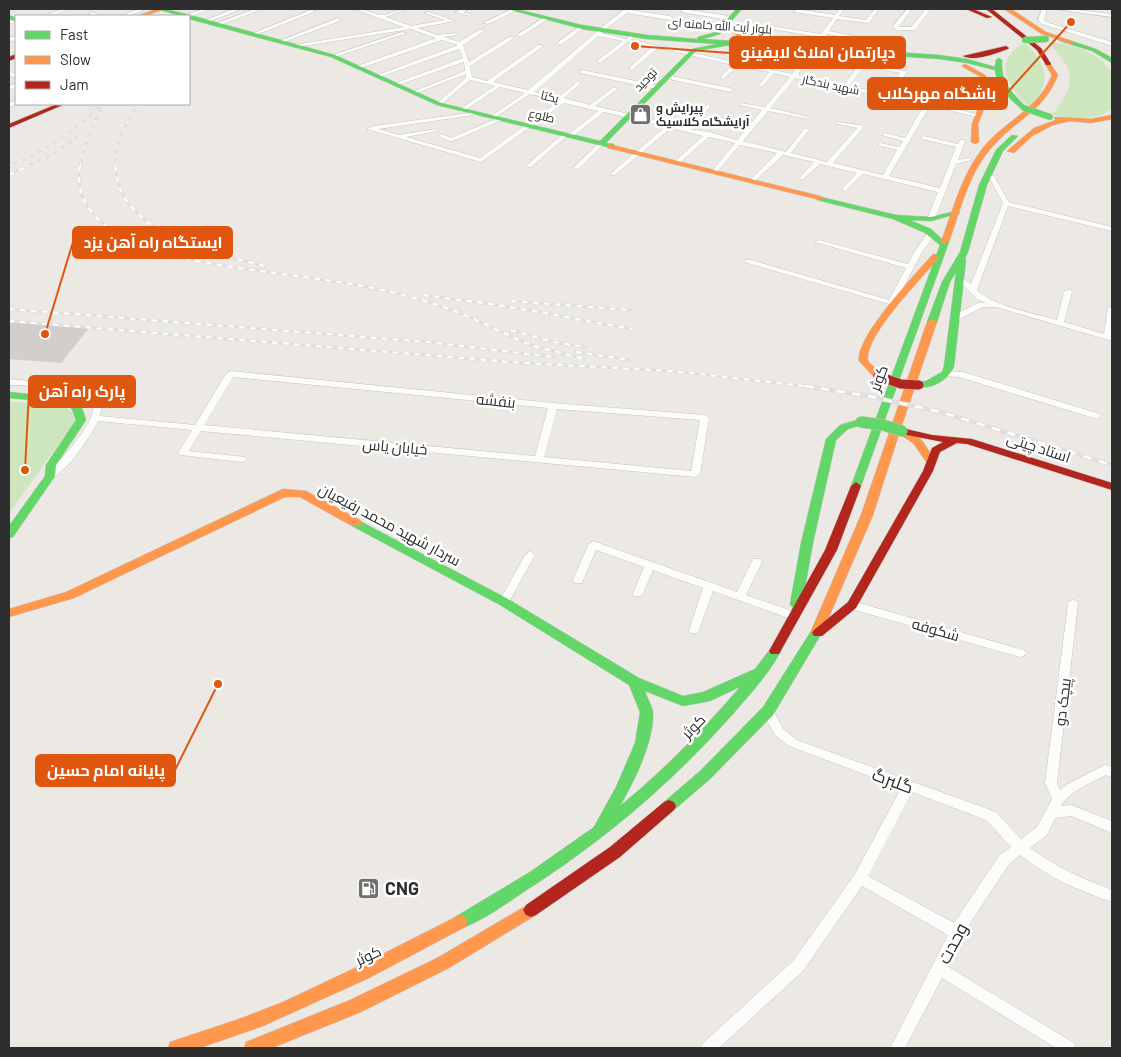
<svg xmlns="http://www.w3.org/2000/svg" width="1121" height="1057" viewBox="0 0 1121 1057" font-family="Barlow,Cairo,sans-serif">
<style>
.green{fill:#cee6be}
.building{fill:#d1cecb}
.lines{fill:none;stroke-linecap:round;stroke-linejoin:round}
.street-casing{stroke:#c5c4c5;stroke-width:1}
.fast-casing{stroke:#c5c4c5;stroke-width:1}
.slow-casing{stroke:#c5c4c5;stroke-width:1}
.jam-casing{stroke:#c5c4c5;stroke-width:1}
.street{fill:#fcfcfb;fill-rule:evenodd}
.fast{fill:#63d668;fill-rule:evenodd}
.slow{fill:#ff974d;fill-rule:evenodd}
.jam{fill:#b3261e;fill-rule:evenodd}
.rail-far2-casing{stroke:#dfdfe1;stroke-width:2.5}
.rail-far1-casing{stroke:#dfdfe1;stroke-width:3}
.rail-casing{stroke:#dfdfe1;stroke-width:4.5}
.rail-far2{stroke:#fff;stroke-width:1;stroke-dasharray:4.5;stroke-linecap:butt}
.rail-far1{stroke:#fff;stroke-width:2;stroke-dasharray:5.5;stroke-linecap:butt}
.rail{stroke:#fff;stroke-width:2.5;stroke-dasharray:8;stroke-linecap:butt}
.fast-bridge-far1-casing{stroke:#c6c5c4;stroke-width:7;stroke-linecap:butt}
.fast-bridge-casing{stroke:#c6c5c4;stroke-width:12;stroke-linecap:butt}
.jam-bridge-casing{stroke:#c6c5c4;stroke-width:10;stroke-linecap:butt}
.fast-bridge-far1{stroke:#63d668;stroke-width:6}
.fast-bridge{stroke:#63d668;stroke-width:11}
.jam-bridge{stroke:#b3261e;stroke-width:9}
.labels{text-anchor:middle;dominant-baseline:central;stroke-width:5;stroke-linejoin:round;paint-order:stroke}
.far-street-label{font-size:12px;fill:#2e2e2e;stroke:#fff}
.far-poi-label{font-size:12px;font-weight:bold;fill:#2e2e2e;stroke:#fff;text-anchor:start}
.street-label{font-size:15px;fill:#2e2e2e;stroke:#fff}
.near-street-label{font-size:18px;fill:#2e2e2e;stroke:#fff}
.near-poi-label{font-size:18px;font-weight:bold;fill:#2e2e2e;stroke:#fff;text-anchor:start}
.leader{fill:none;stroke:#df570e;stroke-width:2}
.callout-dot{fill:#df570e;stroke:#fff;stroke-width:2}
.callout{fill:#df570e;stroke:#df570e;stroke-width:2}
.callout-label{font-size:16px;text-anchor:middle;font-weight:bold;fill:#fff}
</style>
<rect width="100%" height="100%" fill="#ece8e4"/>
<!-- green -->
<g class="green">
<path d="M1047 42C1071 44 1098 50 1112 73V108C1097 122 1071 118 1052 115 1077 84 1076 70 1047 42Z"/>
<path d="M1025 43C1046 64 1054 83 1029 106 1006 88 992 58 1025 43Z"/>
<path d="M9 401 66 407 73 413 75 422 9 513Z"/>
</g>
<!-- building -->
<path class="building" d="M12 322 89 328 61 363 9 359V326Z"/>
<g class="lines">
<defs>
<g id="street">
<path d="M9 9H16L9 12Z"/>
<path d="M64 9H71L50 16H43Z"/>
<path d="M139 9H146L127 16H120Z"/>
<path d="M203 9H210L189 17 184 16Z"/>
<path d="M234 9 239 10 208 22 203 21Z"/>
<path d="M255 9H262L220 25 215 24Z"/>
<path d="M354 9C363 8 370 13 379 15 388 16 398 9 407 9L386 17 411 26 445 20 424 13 429 12 455 21 418 28 437 35 457 33V35L444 37 459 42 479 30H483V32L463 45 469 62 509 37H513V39L470 66 472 77 487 81 538 45H542V47L493 82 528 90 600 29 603 31 601 33 626 39 630 36 633 38 631 40 792 74 808 48 811 46 814 48 798 75 844 85 860 63 865 59 868 61 866 63 906 71 907 72 891 95 907 98 921 83 924 85 913 99 981 115 978 117 930 106 889 176 940 188 956 147 922 139V137L924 136 958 144 960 140H964L965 141 958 160 969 158 972 160 956 164 935 219 931 221 927 219 938 192 863 174 845 191 842 189 857 173 820 164 802 180 799 178 814 162 783 155 754 182H750V180L777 153 740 145 716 173H712V171L735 143 709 137 678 164H674V162L703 136 671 128 615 175H611V173L665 127 604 112 572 137 567 136 531 167H527V165L563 134 568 135 598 111 564 103 481 162 367 129 374 126 476 112V114L474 115 378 129 399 135 437 129V131L406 137 480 158 559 101 530 94 493 119 491 118V116L525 93 500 87 462 112 460 111V109L495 86 470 80 439 106 436 104 437 103 466 78V74L417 93 412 92 465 71 464 62 398 85 393 84 463 58 459 49 380 77 375 76 458 45 442 40 361 68H357V66L436 38 411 29 297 47 294 45 404 27ZM598 36 623 41 598 60V62L600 63 628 42 652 47 630 67V69L632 70 658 48 733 65 721 76 720 77 723 79 738 66 769 72 759 85 762 87 774 73 790 77 765 107 740 103V105L762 110 737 140 709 132 690 129 710 107 711 106 708 104 684 127 595 106 616 90V88L614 87 590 105 564 98 580 84 581 83 578 81 558 98 534 92ZM864 66 900 73 886 94 849 86ZM795 78 924 105 905 138 885 133 882 135 903 141 899 147 880 143 877 145 897 150 883 175 833 163 863 128 864 127 861 125 837 122V124L857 128 827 162 791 153 809 130 806 128 804 129 786 152 743 141 768 111 809 119V117L770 108Z"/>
<path d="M463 9H469L463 12 471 14V16L455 12Z"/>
<path d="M512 9 517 10 488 24 483 23Z"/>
<path d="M625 9 670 16 673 18 670 20 627 13 606 29H602V27Z"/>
<path d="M683 9 729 16 732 18 729 20 681 12Z"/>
<path d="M796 9 835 15 840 9H844L839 16 866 20 875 9H879L869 23 837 19 829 31 879 41 876 43 827 34 816 47 813 45 819 37 760 27 763 25 821 34 833 18 794 12Z"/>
<path d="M907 9H912L899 26 900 27H911L926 9H931L915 30H896L893 26Z"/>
<path d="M1042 9H1047L1044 20 1046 22 1112 42V46L1042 24 1038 20Z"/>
<path d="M1055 9H1068L1112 14V17Z"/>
<path d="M311 10 316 11 256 35 251 34Z"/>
<path d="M91 12 101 15 102 16 89 15Z"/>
<path d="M16 18V22L9 24V21Z"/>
<path d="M338 18 340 21 284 42 279 41Z"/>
<path d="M543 18 548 19 522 36H518V34Z"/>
<path d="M580 26 585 27 562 44H558V42Z"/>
<path d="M402 32 407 33 335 57 330 56Z"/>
<path d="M16 36V40L9 42V38Z"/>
<path d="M582 70 656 85 659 87 656 89 580 73V71Z"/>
<path d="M9 71 16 74V78L9 75Z"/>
<path d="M666 75 730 88 733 90 730 92 664 78 663 77Z"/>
<path d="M16 83V87L9 90V86Z"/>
<path d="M16 100 17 104 9 107V103Z"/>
<path d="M500 117 502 118V120L453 141H449L439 136 442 134 451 138Z"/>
<path d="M599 143 604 144 578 169H574V167Z"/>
<path d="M990 176H994L1009 202 1112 227V231L1008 206 977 290C995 307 1033 313 1057 320L1064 292 1068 290H1071L1072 292 1064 322 1104 334 1108 308 1112 306V341L996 307H982L958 320H952V316L978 303H986L977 299 955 277 959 275 971 284 1003 203 989 177Z"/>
<path d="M929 231 936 233 922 252 896 301 900 304 896 306 744 262 745 260H751L889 300 906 268 815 242 819 240 908 264 914 252Z"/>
<path d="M230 371 553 403 705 415 709 418 700 474 695 477 201 431 189 451 245 457 247 459 245 461 242 462 180 455 178 453 192 430 98 421C91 436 65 474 50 479L45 476C55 464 67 454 76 441 83 433 96 415 93 403 88 385 25 386 9 385V379L82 386 97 395 102 404 100 416 195 425 226 374ZM233 377 548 408 535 456 204 425ZM557 409 700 420 691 471 544 457Z"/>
<path d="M946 371 963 372 1100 414 1101 416 1097 419 1094 418 959 377 943 376 942 374Z"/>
<path d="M593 541 737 592 753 559H761L762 562 746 595 798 613 799 616 798 619 794 620 713 591 699 630 698 633H690L689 630 703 588 653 570 642 596H634L633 593 644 567 596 550 582 583H574L573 580 588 545Z"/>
<path d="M530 551 535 555 509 602 508 605H500L499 602 525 555Z"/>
<path d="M1073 600 1077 601 1078 604 1057 783 1060 790 1068 784 1105 765 1112 767V777L1106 775C1092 783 1069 791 1061 806L1071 805 1112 821V833L1071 816 1055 818 1047 835 1030 848C1057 868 1082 878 1112 890V902C1079 891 1048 877 1020 855L1009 864 961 937 947 966 1074 1043 1076 1048H1056L942 978 905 1048H890L948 935 862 886 803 971 719 1048H701L703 1043 793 961 855 874 901 788 789 746 775 735 762 711 764 708 768 706 772 708 783 729 797 740 996 812 1021 839 1037 827 1052 799 1045 783 1068 604 1069 601ZM912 792 986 820 1011 847 999 856 954 923 868 876Z"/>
<path d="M852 601 1020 649 1024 650 1026 653 1024 656 1020 657 848 608 847 605 848 602Z"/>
</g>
<g id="fast">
<path d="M156 9H165L190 15 335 55 441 103 600 141 692 49 717 44 647 39 582 29 507 9H516L582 25 647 35 697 39 698 37 716 32 736 9H742L720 34 703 39 939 55 967 59 995 67 996 60 999 58 1002 60C1000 83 1013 93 1027 108L1022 109C1009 99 997 87 995 70L967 63 939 59 730 45 696 51 606 143 614 144V148H611L437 105 331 57 189 19V16H182Z"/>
<path d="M9 15 16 18V22L9 19Z"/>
<path d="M1062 38 1096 49 1112 58V63L1092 51 1060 41 1059 40Z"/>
<path d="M1012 135 1018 136 1003 151 987 185 968 252 965 258 966 260 954 366C949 380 931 390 916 387L914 385 916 383 926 381 942 372 944 366 956 272 950 282 937 322 932 325 927 322 942 282 960 252 979 185 996 150Z"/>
<path d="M817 196 896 215 931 217 956 211 960 213 931 221 910 220 931 229 943 240 949 242 861 486 856 490 851 486 940 245 925 233 893 219 817 200Z"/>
<path d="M9 392 68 398 81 405 86 420 56 465 55 476 13 537 9 538V526L45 476 46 465 76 420 72 409 63 403 9 398Z"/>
<path d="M861 419 865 420 866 422 865 424 848 429 836 440 813 543 802 604 800 607H792L790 604 801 543 826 439 840 425Z"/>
<path d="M356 519 508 599 639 678 683 696 703 692 755 669 771 648H779L781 651C769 674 750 694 733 714 671 784 601 843 522 893 503 906 482 921 460 929L455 927 452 922 455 917 530 872 594 827 616 787 635 743 640 712 629 685 500 605 352 526 350 523ZM740 687C703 730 664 770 620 806 634 782 654 742 653 713 653 707 647 698 645 691L683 706 710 701Z"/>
<path d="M817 626 821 628 823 631 773 715 710 779 674 810 669 812 664 810 662 806 664 802 700 771 763 707 813 628Z"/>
</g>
<g id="slow">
<path d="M157 9H165L145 16H137Z"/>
<path d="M1004 9H1011L1046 32 1074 42 1071 44 1042 34Z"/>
<path d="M724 22 741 34 775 43 772 45 737 36 722 25 721 24Z"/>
<path d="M1046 63H1050L1058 75C1043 112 1018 118 994 145 969 171 961 209 949 242L942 244 941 242C954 207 963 169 989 141 1012 117 1038 108 1052 75L1045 64Z"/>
<path d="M965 64 985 75 993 86 978 124 979 142 975 144 971 142 972 124 987 86 981 77 963 67 962 66Z"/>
<path d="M1112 115V119L1091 123 1070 121 1053 125 1032 136 1014 153 1007 151 1034 128 1056 120 1054 118 1055 117 1091 119Z"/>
<path d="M608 144 820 196 824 198 820 200 608 148Z"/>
<path d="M935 254 939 257C923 278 864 335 868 361L883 376 878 379 875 378 859 361C856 336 915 275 932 255Z"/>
<path d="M932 319 937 322 901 428 921 439 936 461 935 463H927L913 443 899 434 873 515 823 631 821 634H813L811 631 861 515 927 322Z"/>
<path d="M283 489 306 491 360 520 362 523 360 526H352L300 497H285L74 598 9 617V609L66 592Z"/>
<path d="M531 903 536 905 539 910 536 915 449 968 361 1012 272 1048H244L246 1042 350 1000 437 958Z"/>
<path d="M460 915 465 917 468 922 465 927 369 978 263 1026 200 1048H168L170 1042 242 1018 283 1002 357 967Z"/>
</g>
<g id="jam">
<path d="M966 9H973L992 17 987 18Z"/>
<path d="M986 9H992L1041 48 1051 64 1050 65H1046L1037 50Z"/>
<path d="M1006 46 1009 48 1008 49C996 53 975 62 963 56Z"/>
<path d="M16 54V58L9 61V57Z"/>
<path d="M57 104H65L9 128V124Z"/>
<path d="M906 429 932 435 972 439 1112 483V490L967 444 957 443 940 452 933 471 856 608 822 636H814L812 633 814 630 848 602 923 471 932 448 943 442 902 434 901 432 902 430Z"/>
<path d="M856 482 861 486 837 550 779 654H771L769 651 825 550 851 486Z"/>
<path d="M669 800 674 802 676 806 674 810 620 857 536 915 531 917 526 915 523 910 526 905 610 847 664 802Z"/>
</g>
</defs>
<!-- street casing -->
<use href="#street" class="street-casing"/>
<!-- fast casing -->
<use href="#fast" class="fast-casing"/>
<!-- slow casing -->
<use href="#slow" class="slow-casing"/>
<!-- jam casing -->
<use href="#jam" class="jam-casing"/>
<!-- street -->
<use href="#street" class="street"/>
<!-- fast -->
<use href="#fast" class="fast"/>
<!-- slow -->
<use href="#slow" class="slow"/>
<!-- jam -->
<use href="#jam" class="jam"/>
<defs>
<g id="rail-far2">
<path d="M9 166C43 152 72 134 98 107"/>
<path d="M25 167 52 155 77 137"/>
<path d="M80 167 85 146 102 104"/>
<path d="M116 167C113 145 127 122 138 104"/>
</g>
<g id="rail-far1">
<path d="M80 166C65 251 220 265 275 273 315 279 356 283 395 293 419 299 444 306 467 316 488 325 508 336 529 344 547 350 566 354 584 359"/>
<path d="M115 166C117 173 117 182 120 189 143 239 216 254 265 266"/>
<path d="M9 175 28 166"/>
<path d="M423 295 505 306 632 329"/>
<path d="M511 301 631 310"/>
<path d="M9 309 428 342 554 357"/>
<path d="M9 321 524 363 671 371 814 387"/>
<path d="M511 330 553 342 586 347"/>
<path d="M576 352 630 360"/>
</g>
<path id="rail" d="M805 386 868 396 941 412 1112 465"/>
</defs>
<!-- rail-far2 casing -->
<use href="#rail-far2" class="rail-far2-casing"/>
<!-- rail-far1 casing -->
<use href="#rail-far1" class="rail-far1-casing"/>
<!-- rail casing -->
<use href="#rail" class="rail-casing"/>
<!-- rail-far2 -->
<use href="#rail-far2" class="rail-far2"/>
<!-- rail-far1 -->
<use href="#rail-far1" class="rail-far1"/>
<!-- rail -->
<use href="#rail" class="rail"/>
<defs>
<g id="fast-bridge-far1">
<path d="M1025 40 1046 39"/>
<path d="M1024 108 1050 117"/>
</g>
<path id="fast-bridge" d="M861 422 883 425 902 431"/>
<path id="jam-bridge" d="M878 376 901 384 919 385"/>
</defs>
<!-- fast-bridge-far1 casing -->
<use href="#fast-bridge-far1" class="fast-bridge-far1-casing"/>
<!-- fast-bridge casing -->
<use href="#fast-bridge" class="fast-bridge-casing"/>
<!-- jam-bridge casing -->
<use href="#jam-bridge" class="jam-bridge-casing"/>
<!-- fast-bridge-far1 -->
<use href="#fast-bridge-far1" class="fast-bridge-far1"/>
<!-- fast-bridge -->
<use href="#fast-bridge" class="fast-bridge"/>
<!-- jam-bridge -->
<use href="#jam-bridge" class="jam-bridge"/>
</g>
<!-- icons -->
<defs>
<symbol id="shop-square" viewBox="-11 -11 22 22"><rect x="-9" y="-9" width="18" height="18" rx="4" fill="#706f6e" stroke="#fff"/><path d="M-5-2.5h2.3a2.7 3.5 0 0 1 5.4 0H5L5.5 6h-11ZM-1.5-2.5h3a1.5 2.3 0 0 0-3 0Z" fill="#fff"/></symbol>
<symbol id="fuel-square" viewBox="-11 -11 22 22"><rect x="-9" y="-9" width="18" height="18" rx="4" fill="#706f6e" stroke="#fff"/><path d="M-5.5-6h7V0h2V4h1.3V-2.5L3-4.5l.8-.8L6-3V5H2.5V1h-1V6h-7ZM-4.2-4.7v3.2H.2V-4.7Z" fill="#fff"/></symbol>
</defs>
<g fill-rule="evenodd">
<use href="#shop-square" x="628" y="102" width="25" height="25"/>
<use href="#fuel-square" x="356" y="876" width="25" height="25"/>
</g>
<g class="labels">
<!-- far-street labels -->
<g class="far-street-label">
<text transform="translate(720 25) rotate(4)">بلوار آیت الله خامنه ای</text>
<text transform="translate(645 79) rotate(-46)">توحید</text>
<text transform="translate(831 84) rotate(12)">شهید بندگار</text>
<text transform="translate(550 96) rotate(13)">یکتا</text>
<text transform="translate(542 115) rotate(14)">طلوع</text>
</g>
<!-- far-poi labels -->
<g class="far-poi-label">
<text x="656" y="107">پیرایش و<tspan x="656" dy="14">آرایشگاه کلاسیک</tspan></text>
</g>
<!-- street labels -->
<g class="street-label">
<text transform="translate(878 378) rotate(-70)">کوثر</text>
<text transform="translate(496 400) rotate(6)">بنفشه</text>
<text transform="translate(395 446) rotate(5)">خیابان یاس</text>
<text transform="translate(1039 447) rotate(18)">استاد چیتی</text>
<text transform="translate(390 524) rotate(28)">سردار شهید محمد رفیعیان</text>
<text transform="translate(936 629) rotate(16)">شکوفه</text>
<text transform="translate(1062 702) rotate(-83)">پیچک دو</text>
<text transform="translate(693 726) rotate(-46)">کوثر</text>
<text transform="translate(368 955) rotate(-25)">کوثر</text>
</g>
<!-- near-street labels -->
<g class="near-street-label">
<text transform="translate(893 780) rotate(20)">گلبرگ</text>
<text transform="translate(952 943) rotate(-62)">وحدت</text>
</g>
<!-- near-poi labels -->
<g class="near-poi-label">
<text x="385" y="888">CNG</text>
</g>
</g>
<!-- callouts -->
<path class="leader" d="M635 46L730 53M1071 22L1007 93M45 334L73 242M25 470L29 391M218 684L175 770"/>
<g class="callout-dot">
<circle cx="635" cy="46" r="5"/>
<circle cx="1071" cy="22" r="5"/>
<circle cx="45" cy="334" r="5"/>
<circle cx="25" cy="470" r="5"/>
<circle cx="218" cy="684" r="5"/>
</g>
<g class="callout">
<rect x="730" y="37" width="175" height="31" rx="5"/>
<rect x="868" y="78" width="139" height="31" rx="5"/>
<rect x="73" y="227" width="159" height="31" rx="5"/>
<rect x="29" y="376" width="106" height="31" rx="5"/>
<rect x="36" y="755" width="139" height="31" rx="5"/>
</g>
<g class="callout-label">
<text x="818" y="58">دپارتمان املاک لایفینو</text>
<text x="937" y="99">باشگاه مهرکلاب</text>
<text x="153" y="248">ایستگاه راه آهن یزد</text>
<text x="82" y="397">پارک راه آهن</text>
<text x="106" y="776">پایانه امام حسین</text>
</g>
<!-- border -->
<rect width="1121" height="1057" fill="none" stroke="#2e2e2e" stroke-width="20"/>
<!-- legend -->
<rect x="15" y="15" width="175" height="90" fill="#ffffff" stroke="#ababab"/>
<rect x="25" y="31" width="25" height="8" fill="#63d668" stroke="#ababab"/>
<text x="60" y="40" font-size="15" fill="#2e2e2e">Fast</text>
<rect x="25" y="56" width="25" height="8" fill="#ff974d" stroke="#ababab"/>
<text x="60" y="65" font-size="15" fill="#2e2e2e">Slow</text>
<rect x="25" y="81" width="25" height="8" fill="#b3261e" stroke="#ababab"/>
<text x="60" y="90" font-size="15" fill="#2e2e2e">Jam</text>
</svg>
